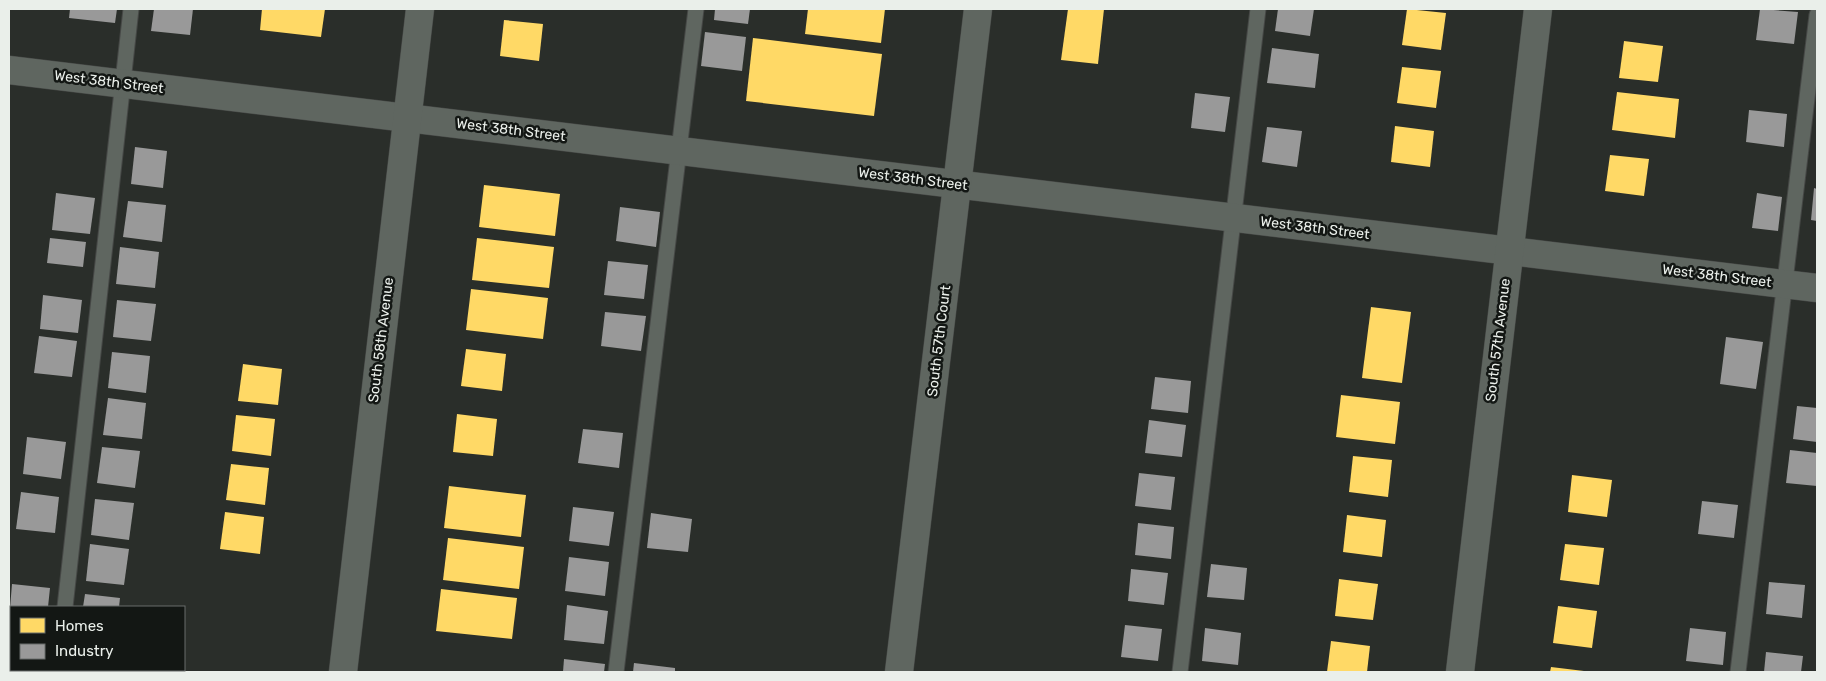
<svg xmlns="http://www.w3.org/2000/svg" width="1826" height="681" viewBox="0 0 1826 681" font-family="Rubik,sans-serif">
<style>
.homes{fill:#ffd966}
.industry{fill:#999}
.lines{fill:none;stroke-linecap:round;stroke-linejoin:round}
.lane-casing{stroke:#464846;stroke-width:17}
.street-casing{stroke:#464846;stroke-width:29}
.lane{stroke:#5f6660;stroke-width:15}
.street{stroke:#5f6660;stroke-width:28}
.labels{text-anchor:middle;dominant-baseline:central;stroke-width:5;stroke-linejoin:round;paint-order:stroke}
.street-label{font-size:14px;fill:#eaefea;stroke:#131714}
</style>
<rect width="100%" height="100%" fill="#2a2e2a"/>
<!-- homes -->
<g class="homes">
<path d="M262 9H325L321 37 260 30Z"/>
<path d="M808 9H885L881 43 805 34Z"/>
<path d="M1068 9H1104L1098 64 1061 60Z"/>
<path d="M1407 9 1446 13 1441 50 1402 45Z"/>
<path d="M504 20 543 24 539 61 500 56Z"/>
<path d="M753 38 882 54 874 116 746 101Z"/>
<path d="M1624 41 1663 46 1658 82 1619 78Z"/>
<path d="M1402 67 1441 71 1436 108 1397 103Z"/>
<path d="M1617 92 1679 99 1675 138 1612 130Z"/>
<path d="M1395 126 1434 131 1430 167 1391 162Z"/>
<path d="M1610 155 1649 159 1644 196 1605 191Z"/>
<path d="M484 185 560 194 555 236 479 227Z"/>
<path d="M477 238 554 247 549 288 472 280Z"/>
<path d="M471 289 548 298 543 339 466 330Z"/>
<path d="M1371 307 1411 312 1402 383 1362 378Z"/>
<path d="M466 349 506 354 502 391 461 386Z"/>
<path d="M243 364 282 369 278 405 238 401Z"/>
<path d="M1341 395 1400 402 1395 444 1336 437Z"/>
<path d="M457 414 497 419 493 456 453 452Z"/>
<path d="M236 415 275 419 271 456 232 451Z"/>
<path d="M1353 456 1392 460 1388 497 1349 492Z"/>
<path d="M231 464 269 468 265 505 226 500Z"/>
<path d="M1572 475 1612 480 1607 517 1568 512Z"/>
<path d="M449 486 526 495 521 537 444 528Z"/>
<path d="M225 512 264 517 260 554 220 549Z"/>
<path d="M1347 515 1386 520 1382 557 1343 552Z"/>
<path d="M448 538 524 547 519 589 443 580Z"/>
<path d="M1565 544 1604 548 1599 585 1560 580Z"/>
<path d="M1339 579 1378 584 1373 620 1335 616Z"/>
<path d="M441 589 517 598 512 639 436 631Z"/>
<path d="M1558 606 1597 611 1592 648 1553 643Z"/>
<path d="M1331 641 1370 646 1367 672H1327Z"/>
<path d="M1551 667 1584 671V672H1550Z"/>
</g>
<!-- industry -->
<g class="industry">
<path d="M70 9H117L115 23 69 18Z"/>
<path d="M154 9H193L190 35 151 31Z"/>
<path d="M715 9H750L748 24 714 20Z"/>
<path d="M1278 9H1314L1310 36 1275 31Z"/>
<path d="M1760 9 1798 12 1794 44 1756 40Z"/>
<path d="M705 32 746 37 742 71 701 66Z"/>
<path d="M1272 48 1319 54 1315 88 1267 83Z"/>
<path d="M1195 93 1230 97 1225 132 1191 128Z"/>
<path d="M1749 110 1787 114 1784 147 1746 142Z"/>
<path d="M1267 127 1302 131 1297 167 1262 162Z"/>
<path d="M135 147 167 151 163 188 131 184Z"/>
<path d="M1814 188 1817 189V221L1811 220Z"/>
<path d="M56 193 95 198 90 234 52 230Z"/>
<path d="M1757 193 1782 197 1778 231 1752 228Z"/>
<path d="M128 201 166 205 162 242 123 237Z"/>
<path d="M620 207 660 212 656 247 616 241Z"/>
<path d="M50 238 86 242 83 267 47 263Z"/>
<path d="M120 247 159 252 155 288 116 284Z"/>
<path d="M608 261 648 265 644 299 604 295Z"/>
<path d="M43 295 82 300 78 333 40 329Z"/>
<path d="M117 300 156 304 151 341 113 337Z"/>
<path d="M605 312 646 316 641 351 601 346Z"/>
<path d="M39 336 77 341 72 377 34 373Z"/>
<path d="M1726 337 1763 342 1756 389 1720 384Z"/>
<path d="M112 352 150 356 146 393 108 388Z"/>
<path d="M1155 377 1191 381 1188 413 1151 409Z"/>
<path d="M108 398 146 403 142 439 103 435Z"/>
<path d="M1797 406 1817 408V442L1793 439Z"/>
<path d="M1149 420 1186 425 1182 457 1145 453Z"/>
<path d="M583 429 623 433 619 468 578 463Z"/>
<path d="M27 437 66 442 61 479 23 474Z"/>
<path d="M102 447 140 451 135 488 97 483Z"/>
<path d="M1790 450 1817 453V486L1786 483Z"/>
<path d="M1139 473 1175 477 1171 510 1135 506Z"/>
<path d="M21 492 59 497 55 533 16 529Z"/>
<path d="M95 499 134 503 129 540 91 535Z"/>
<path d="M1702 501 1738 505 1734 538 1698 534Z"/>
<path d="M573 507 614 512 609 546 569 541Z"/>
<path d="M651 513 692 519 688 552 647 548Z"/>
<path d="M1138 523 1174 527 1171 559 1135 555Z"/>
<path d="M90 544 129 549 124 585 86 581Z"/>
<path d="M569 557 609 562 605 596 565 591Z"/>
<path d="M1211 564 1247 568 1244 600 1207 597Z"/>
<path d="M1131 569 1168 573 1164 605 1128 601Z"/>
<path d="M1769 582 1805 585 1802 618 1766 614Z"/>
<path d="M12 584 50 588 48 607H11V621L9 620Z"/>
<path d="M85 594 120 598 119 607H83Z"/>
<path d="M567 605 608 611 604 644 564 640Z"/>
<path d="M1125 625 1162 629 1158 661 1121 657Z"/>
<path d="M1205 628 1241 633 1238 665 1202 661Z"/>
<path d="M1690 628 1726 632 1723 665 1686 661Z"/>
<path d="M1766 652 1803 656 1801 672H1764Z"/>
<path d="M9 653H11V670H38L37 672H9Z"/>
<path d="M564 659 605 664 604 672H563Z"/>
<path d="M634 663 675 668V672H633Z"/>
</g>
<g class="lines">
<defs>
<g id="lane">
<path d="M65 607 131 9"/>
<path d="M58 672V670"/>
<path d="M616 672 696 9"/>
<path d="M1180 672 1258 9"/>
<path d="M1738 672 1817 15"/>
</g>
<g id="street">
<path d="M9 70 1817 288"/>
<path d="M343 672 420 9"/>
<path d="M899 672 978 9"/>
<path d="M1460 672 1538 9"/>
</g>
</defs>
<!-- lane casing -->
<use href="#lane" class="lane-casing"/>
<!-- street casing -->
<use href="#street" class="street-casing"/>
<!-- lane -->
<use href="#lane" class="lane"/>
<!-- street -->
<use href="#street" class="street"/>
</g>
<g class="labels">
<!-- street labels -->
<g class="street-label">
<text transform="translate(109 82) rotate(7)">West 38th Street</text>
<text transform="translate(511 130) rotate(7)">West 38th Street</text>
<text transform="translate(913 179) rotate(7)">West 38th Street</text>
<text transform="translate(1315 228) rotate(7)">West 38th Street</text>
<text transform="translate(1717 276) rotate(7)">West 38th Street</text>
<text transform="translate(381 340) rotate(-83)">South 58th Avenue</text>
<text transform="translate(1498 340) rotate(-83)">South 57th Avenue</text>
<text transform="translate(939 341) rotate(-83)">South 57th Court</text>
</g>
</g>
<!-- border -->
<rect width="1826" height="681" fill="none" stroke="#eaefea" stroke-width="20"/>
<!-- legend -->
<rect x="10" y="606" width="175" height="65" fill="#131714" stroke="#696d6a"/>
<rect x="20" y="618" width="25" height="15" fill="#ffd966" stroke="#696d6a"/>
<text x="55" y="631" font-size="15" fill="#eaefea">Homes</text>
<rect x="20" y="644" width="25" height="15" fill="#999999" stroke="#696d6a"/>
<text x="55" y="656" font-size="15" fill="#eaefea">Industry</text>
</svg>
